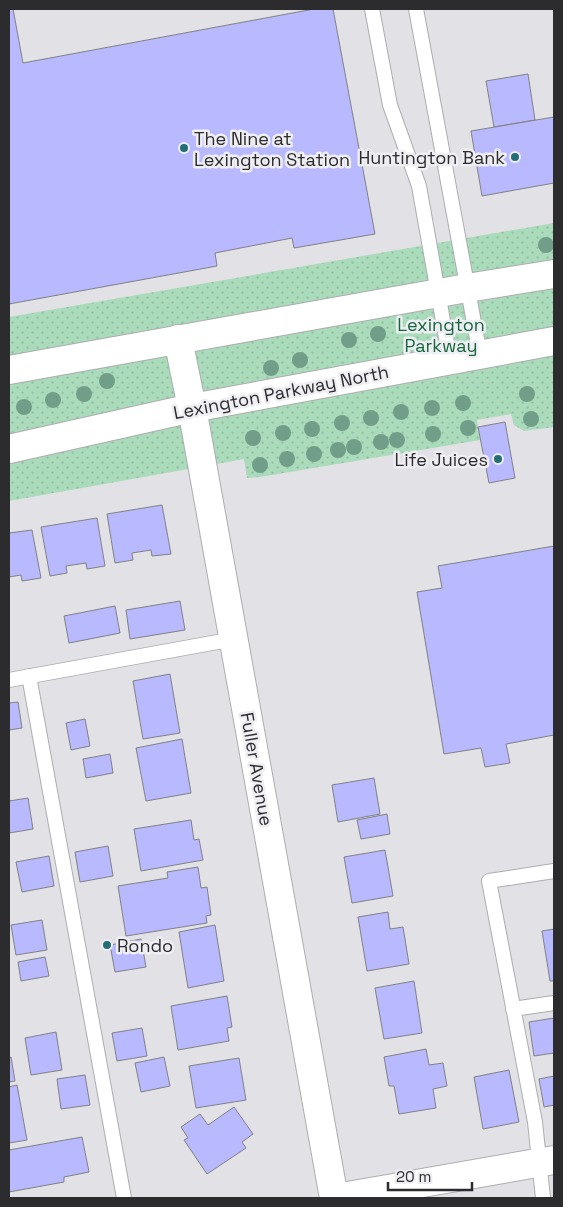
<svg xmlns="http://www.w3.org/2000/svg" width="563" height="1207" viewBox="0 0 563 1207" font-family="'Space Grotesk',sans-serif">
<style>
.grass{fill:url(#grass-dots)}
.building{fill:#b8b9fe;stroke:#818185}
.lines{fill:none;stroke-linecap:round;stroke-linejoin:round}
.lane-casing{stroke:#adadb2;stroke-width:16}
.street-casing{stroke:#adadb2;stroke-width:30}
.secondary-casing{stroke:#adadb2;stroke-width:30}
.lane{stroke:#fff;stroke-width:14}
.street{stroke:#fff;stroke-width:28}
.secondary{stroke:#fff;stroke-width:28}
.tree{fill:#719e89}
.poi-dot{fill:#236d75;stroke:#eeeef3;stroke-width:2}
.labels{text-anchor:middle;dominant-baseline:central;stroke-width:5;stroke-linejoin:round;paint-order:stroke}
.poi-label{font-size:18px;fill:#2c2c2e;stroke:#eeeef3;text-anchor:start}
.park-label{font-size:18px;fill:#15673d;stroke:#eeeef3}
.street-label{font-size:18px;fill:#2c2c2e;stroke:#eeeef3}
</style>
<defs>
<pattern id="grass-dots" width="8" height="8" patternUnits="userSpaceOnUse" patternTransform="scale(1.25)"><rect width="8" height="8" fill="#aadbba"/><path d="M2 2h.1M6 6h.1" fill="none" stroke="#92bca0" stroke-width="1.8" stroke-linecap="round"/></pattern>
</defs>
<rect width="100%" height="100%" fill="#e1e1e6"/>
<!-- grass -->
<path class="grass" d="M554 223V427L524 431 514 425 511 414 477 420 480 440 260 477 247 478 244 459 9 501V317Z"/>
<!-- building -->
<g class="building">
<path d="M9 9H13L23 63 314 9H333L375 234 294 248 292 238 215 253 217 266 9 304Z"/>
<path d="M528 74 535 120 494 127 486 81Z"/>
<path d="M554 117V183L482 196 471 131Z"/>
<path d="M505 422 515 478 489 483 478 427Z"/>
<path d="M162 505 171 554 152 556 151 550 132 553 133 560 115 563 107 514Z"/>
<path d="M97 518 105 566 87 569 86 563 66 566 67 573 50 576 41 527Z"/>
<path d="M32 530 41 578 22 581 21 575 9 577V533Z"/>
<path d="M554 546V735L506 744 510 763 485 767 481 748 444 754 417 592 442 588 438 566Z"/>
<path d="M180 601 185 630 130 639 126 610Z"/>
<path d="M115 606 120 633 69 643 64 616Z"/>
<path d="M170 674 180 733 143 739 133 681Z"/>
<path d="M18 702 22 728 9 730V703Z"/>
<path d="M85 719 90 746 71 750 66 723Z"/>
<path d="M182 739 191 793 146 801 136 748Z"/>
<path d="M110 754 113 773 86 778 83 759Z"/>
<path d="M374 778 380 814 338 822 332 785Z"/>
<path d="M28 798 33 829 9 833V801Z"/>
<path d="M387 814 390 834 361 839 357 820Z"/>
<path d="M191 820 194 840 199 839 203 860 141 871 134 829Z"/>
<path d="M108 846 113 876 80 882 75 852Z"/>
<path d="M385 850 393 896 352 903 344 857Z"/>
<path d="M49 856 54 886 22 892 16 862Z"/>
<path d="M198 867 201 888 207 887 211 915 206 916 207 923 126 936 118 886 168 878 167 872Z"/>
<path d="M388 912 390 929 403 927 409 964 367 971 358 917Z"/>
<path d="M42 920 47 950 16 955 11 925Z"/>
<path d="M215 925 224 981 188 988 179 932Z"/>
<path d="M554 929V981H550L542 931Z"/>
<path d="M141 939 146 967 115 972 110 945Z"/>
<path d="M45 957 49 976 21 981 18 962Z"/>
<path d="M414 981 422 1033 384 1039 375 988Z"/>
<path d="M227 996 232 1027 227 1028 229 1041 178 1050 171 1006Z"/>
<path d="M554 1018V1053L534 1056 529 1022Z"/>
<path d="M142 1028 147 1056 117 1061 112 1033Z"/>
<path d="M56 1032 62 1070 31 1075 25 1038Z"/>
<path d="M426 1049 429 1065 443 1063 447 1086 433 1089 436 1108 399 1114 394 1086H389L384 1057Z"/>
<path d="M11 1057 15 1081 9 1082V1058Z"/>
<path d="M164 1057 170 1086 141 1092 135 1063Z"/>
<path d="M239 1058 246 1100 196 1108 189 1066Z"/>
<path d="M509 1070 519 1122 483 1129 474 1077Z"/>
<path d="M85 1075 90 1105 61 1109 57 1079Z"/>
<path d="M554 1076V1105L544 1107 539 1079Z"/>
<path d="M17 1085 27 1140 9 1143V1087Z"/>
<path d="M234 1107 253 1134 242 1142 246 1148 207 1174 184 1140 188 1138 181 1127 200 1114 208 1125Z"/>
<path d="M82 1137 89 1172 64 1177V1182L9 1192V1150Z"/>
</g>
<g class="lines">
<defs>
<g id="lane">
<path d="M372 9 390 105 419 186 450 360"/>
<path d="M416 9 480 355"/>
<path d="M29 676 124 1198"/>
<path d="M9 680 234 639"/>
<path d="M513 1009 554 1003"/>
<path d="M543 1198 535 1122 489 881 554 871"/>
</g>
<g id="street">
<path d="M178 339 192 408 334 1198"/>
<path d="M336 1198 554 1160"/>
</g>
<g id="secondary">
<path d="M9 370 467 288 554 274"/>
<path d="M9 449 192 408 554 341"/>
</g>
</defs>
<!-- lane casing -->
<use href="#lane" class="lane-casing"/>
<!-- street casing -->
<use href="#street" class="street-casing"/>
<!-- secondary casing -->
<use href="#secondary" class="secondary-casing"/>
<!-- lane -->
<use href="#lane" class="lane"/>
<!-- street -->
<use href="#street" class="street"/>
<!-- secondary -->
<use href="#secondary" class="secondary"/>
</g>
<!-- trees -->
<g class="tree">
<circle cx="546" cy="245" r="8"/>
<circle cx="378" cy="334" r="8"/>
<circle cx="349" cy="340" r="8"/>
<circle cx="300" cy="360" r="8"/>
<circle cx="271" cy="368" r="8"/>
<circle cx="107" cy="381" r="8"/>
<circle cx="84" cy="394" r="8"/>
<circle cx="527" cy="394" r="8"/>
<circle cx="53" cy="400" r="8"/>
<circle cx="463" cy="403" r="8"/>
<circle cx="24" cy="407" r="8"/>
<circle cx="432" cy="408" r="8"/>
<circle cx="401" cy="412" r="8"/>
<circle cx="371" cy="418" r="8"/>
<circle cx="531" cy="419" r="8"/>
<circle cx="342" cy="423" r="8"/>
<circle cx="468" cy="428" r="8"/>
<circle cx="312" cy="429" r="8"/>
<circle cx="283" cy="433" r="8"/>
<circle cx="433" cy="434" r="8"/>
<circle cx="253" cy="438" r="8"/>
<circle cx="397" cy="440" r="8"/>
<circle cx="381" cy="442" r="8"/>
<circle cx="354" cy="447" r="8"/>
<circle cx="338" cy="450" r="8"/>
<circle cx="314" cy="454" r="8"/>
<circle cx="287" cy="459" r="8"/>
<circle cx="260" cy="465" r="8"/>
</g>
<!-- markers -->
<g class="poi-dot">
<circle cx="184" cy="148" r="5"/>
<circle cx="515" cy="157" r="5"/>
<circle cx="498" cy="459" r="5"/>
<circle cx="107" cy="945" r="5"/>
</g>
<g class="labels">
<!-- poi labels -->
<g class="poi-label">
<text x="194" y="138">The Nine at<tspan x="194" dy="21">Lexington Station</tspan></text>
<text x="505" y="157" text-anchor="end">Huntington Bank</text>
<text x="488" y="459" text-anchor="end">Life Juices</text>
<text x="117" y="945">Rondo</text>
</g>
<!-- park labels -->
<g class="park-label">
<text x="441" y="324">Lexington<tspan x="441" dy="21">Parkway</tspan></text>
</g>
<!-- street labels -->
<g class="street-label">
<text transform="translate(281 392) rotate(-11)">Lexington Parkway North</text>
<text transform="translate(257 769) rotate(80)">Fuller Avenue</text>
</g>
</g>
<!-- border -->
<rect width="563" height="1207" fill="none" stroke="#2c2c2e" stroke-width="20"/>
<!-- scale -->
<path d="M388 1182v8h84v-8" fill="none" stroke="#2c2c2e" stroke-width="2.5"/>
<text x="396" y="1182" font-size="15" fill="#2c2c2e" stroke="#eeeef3" stroke-width="4" paint-order="stroke">20 m</text>
</svg>
